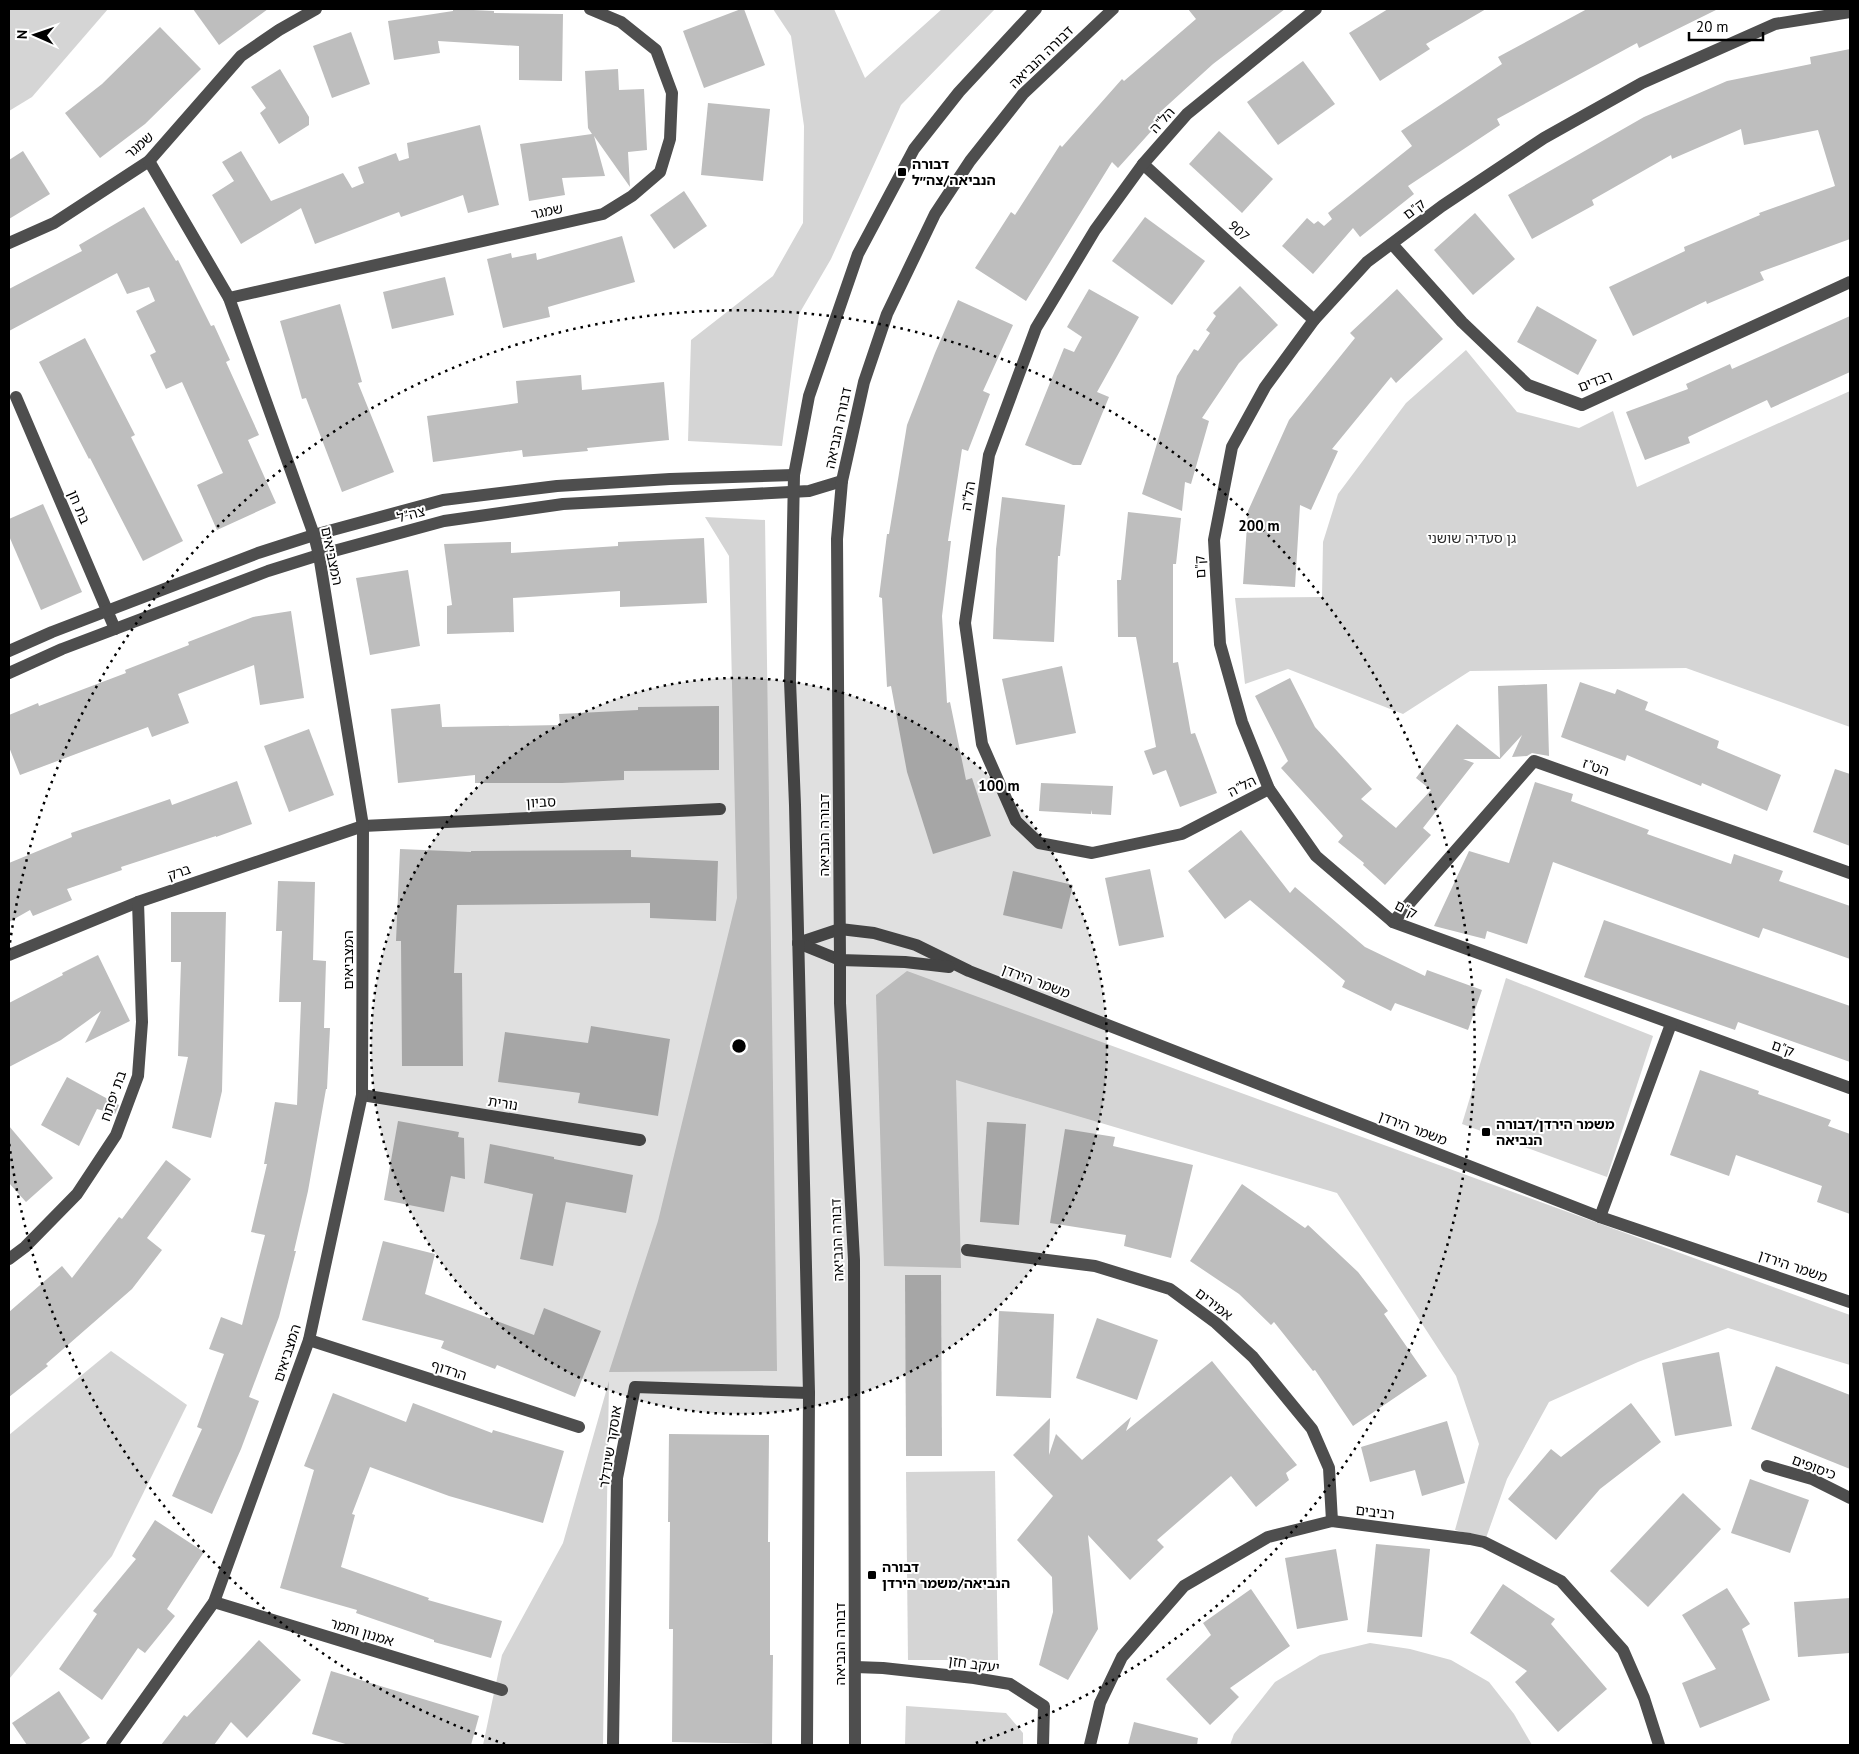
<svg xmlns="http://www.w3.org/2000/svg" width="1859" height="1754" viewBox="0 0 1859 1754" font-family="'PT Sans','Noto Sans Hebrew',sans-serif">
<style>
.green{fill:#d5d5d5}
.building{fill:#bebebe}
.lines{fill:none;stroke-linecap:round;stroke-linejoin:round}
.minor{stroke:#4e4e4e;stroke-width:12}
.ring{fill:none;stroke:#000;stroke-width:2.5;stroke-dasharray:2.5 5}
.poi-dot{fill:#000;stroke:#fff;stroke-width:2}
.labels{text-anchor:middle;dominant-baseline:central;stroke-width:4;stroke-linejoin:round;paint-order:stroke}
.street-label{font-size:14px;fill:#000;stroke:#fff}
.poi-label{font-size:14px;font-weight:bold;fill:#000;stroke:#fff;text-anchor:start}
.park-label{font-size:14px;fill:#2c2c2c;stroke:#fff}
.centre{fill:#000;stroke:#fff;stroke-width:2.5}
.ring-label{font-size:15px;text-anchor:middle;font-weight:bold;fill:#000;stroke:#fff;stroke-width:4;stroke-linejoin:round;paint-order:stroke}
</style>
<rect width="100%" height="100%" fill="#fff"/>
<!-- green -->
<g class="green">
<path d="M9 9H108L32 97 9 111Z"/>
<path d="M773 9H834L865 78 942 9H995L901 105 831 259 799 314 782 446 688 441 691 340 773 276 803 223 804 126 791 36Z"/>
<path d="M1466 350 1517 412 1579 428 1613 411 1637 487 1850 391V727L1686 668 1470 671 1403 714 1288 669 1245 684 1235 598 1322 597 1323 542 1338 494 1406 403Z"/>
<path d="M705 517 765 520 777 1371 609 1372 658 1221 737 898 729 556Z"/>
<path d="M907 971 1850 1315V1365L1728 1328 1638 1362 1549 1402 1507 1479 1486 1538 1455 1530 1479 1444 1456 1376 1337 1193 956 1080 961 1268 884 1266 876 995Z"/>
<path d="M1506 978 1653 1036 1607 1177 1462 1124Z"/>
<path d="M111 1351 187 1405 112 1556 9 1679V1435Z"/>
<path d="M609 1381 603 1745H483L502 1655 563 1543Z"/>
<path d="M995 1471 998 1660H908L906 1472Z"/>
<path d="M1370 1643 1410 1649 1451 1660 1489 1682 1514 1714 1532 1745H1230L1234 1734 1275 1682 1320 1655Z"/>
<path d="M906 1706 1006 1713 1023 1733V1745H905Z"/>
</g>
<!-- building -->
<g class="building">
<path d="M193 9H268L219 45Z"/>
<path d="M453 9 494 11V13L563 14 562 81 519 80V46L438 41 440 53 394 60 388 21 453 11Z"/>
<path d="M741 9H744L765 65 704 88 683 31Z"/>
<path d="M1188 9H1285L1213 64 1159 113 1164 117 1118 168 1112 162 1026 301 975 268 1011 212 1015 215 1060 145 1062 147 1122 79 1124 81 1196 19Z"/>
<path d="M1388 9H1486L1426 44 1430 49 1380 81 1349 33Z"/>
<path d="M1587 9H1718L1639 48 1637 43 1497 119 1500 125 1408 186 1414 194 1360 237 1353 228 1313 274 1282 246 1307 218 1314 224 1318 221 1324 226 1332 219 1328 213 1412 146 1401 131 1502 64 1498 57Z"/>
<path d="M160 27 201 69 145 124 100 158 65 113 102 84Z"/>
<path d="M351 32 370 84 332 98 313 46Z"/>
<path d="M1850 49V239L1760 272 1764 280 1707 304 1706 301 1633 336 1609 287 1685 251 1684 247 1760 215 1759 213 1835 186 1818 130 1744 145 1741 129 1672 159 1671 155 1592 200 1594 205 1532 239 1508 195 1644 117 1727 81 1811 64 1810 57Z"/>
<path d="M1303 61 1335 104 1278 145 1247 102Z"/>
<path d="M280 69 309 117V125L279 144 260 113 266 108 251 87Z"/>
<path d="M618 69 619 90 644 89 647 150 628 152 630 187 594 136 605 176 562 178 565 195 529 201 520 144 592 134 588 128 585 71Z"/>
<path d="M708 103 770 109 763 181 701 175Z"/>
<path d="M480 125 499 205 468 213 463 195 401 217 399 212 315 244 301 208 241 244 212 195 234 181 222 162 241 151 271 201 343 173 352 188 364 183 358 167 396 153 399 161 409 158 407 143Z"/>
<path d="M1219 131 1273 179 1242 213 1189 164Z"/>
<path d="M23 151 50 194 9 219V160Z"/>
<path d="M684 191 707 226 674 249 650 215Z"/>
<path d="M144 207 176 261 178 260 211 326 214 325 230 360 226 362 259 435 248 440 276 503 217 530 197 485 223 473 182 382 166 389 150 355 156 352 136 311 155 301 149 287 127 294 117 273 9 331V289L82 251 79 245Z"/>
<path d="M1475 213 1515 259 1473 295 1434 250Z"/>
<path d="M1145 217 1205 261 1172 305 1112 261Z"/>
<path d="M622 236 635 282 548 307 550 317 503 328 487 259 511 253 512 258 536 253 537 260Z"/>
<path d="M445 277 454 315 392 329 383 292Z"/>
<path d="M1240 286 1278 325 1239 363 1202 418 1209 421 1191 484 1185 482 1182 511 1142 494 1177 376 1194 349 1198 351 1210 333 1206 330 1216 316 1213 313Z"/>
<path d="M1089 289 1139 317 1097 392 1109 397 1081 465H1073L1025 445 1064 348 1074 352 1082 337 1067 327Z"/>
<path d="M1397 289 1443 339 1396 383 1391 377 1332 449 1338 451 1311 510 1300 505 1295 587 1243 584 1248 511 1289 420 1355 338 1350 333Z"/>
<path d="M958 300 1013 325 983 391 990 394 968 451 962 449 948 541H951L942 616 947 703 950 702 966 780 972 778 991 836 933 854 907 772 891 686 887 687 882 598 879 597 887 534H889L907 425 935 353Z"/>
<path d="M340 304 362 382 358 383 394 472 342 492 306 398 302 399 280 321Z"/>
<path d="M1537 306 1597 340 1578 375 1517 342Z"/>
<path d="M1850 316V372L1771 408 1767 400 1688 437 1690 443 1645 460 1626 412 1688 389 1686 384 1730 364 1732 369Z"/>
<path d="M85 338 135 435 131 437 183 541 143 561 90 458 89 459 39 362Z"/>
<path d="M581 375 582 390 664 382 669 440 587 448 588 451 523 457 522 450 433 462 427 416 518 403 516 381Z"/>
<path d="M1002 497 1065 505 1060 556H1058L1054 642 993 639 996 549Z"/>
<path d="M43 504 82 592 41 610 9 536V519Z"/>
<path d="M1128 512 1181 518 1176 564H1173V663L1178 662 1191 734 1195 733 1217 793 1180 807 1166 770 1153 775 1144 751 1156 747 1136 637H1118L1117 580H1121Z"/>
<path d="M704 538 707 603 620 607V591L513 598 514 632 447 634V606L452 605 444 544 511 542V553L618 546V542Z"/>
<path d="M408 570 420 646 370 655 356 578Z"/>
<path d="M291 611 304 698 260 705 254 665 178 694 189 723 152 737 148 727 20 775 9 747V715L38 703 39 706 126 673 125 670 189 645 188 642 253 617Z"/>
<path d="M1062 666 1076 733 1016 745 1002 679Z"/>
<path d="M1290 678 1315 727 1372 789 1361 799 1396 828 1431 790 1416 778 1457 724 1500 758 1498 686 1547 684 1549 756 1532 753 1527 756 1512 757 1522 735 1500 759H1463L1474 763 1423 828 1431 835 1385 885 1363 865 1364 863 1338 842 1343 836 1281 768 1288 761 1255 696Z"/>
<path d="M1580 682 1615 694 1617 689 1648 702 1645 710 1719 741 1717 748 1781 775 1767 811 1702 783 1701 786 1627 755 1625 761 1561 737Z"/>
<path d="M440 704 442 727 560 725 559 714 638 710V707L719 706V770L624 771V780L562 783H475V775L398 783 391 709Z"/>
<path d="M309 729 334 795 289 812 264 746Z"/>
<path d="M1835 769 1850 774V846L1813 832Z"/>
<path d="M237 781 252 824 216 837V836L121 867 122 870 67 889 72 900 33 916 30 910 9 922V863L72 837 71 833 170 799 172 805Z"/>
<path d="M1535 782 1573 794 1571 801 1649 830 1647 834 1731 864 1734 854 1783 871 1779 881 1850 906V959L1763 928 1759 938 1553 862 1527 944 1487 931 1485 939 1434 926 1469 851 1509 863Z"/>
<path d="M1041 783 1113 786 1111 815 1092 814V810L1091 814 1039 811Z"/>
<path d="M1241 830 1290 893 1295 887 1365 947 1425 976 1427 970 1482 990 1468 1030 1395 1003 1391 1011 1342 987 1345 981 1250 900 1225 919 1188 871Z"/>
<path d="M400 849 471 852V851L631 850V857L718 861 716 921 650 918V903L457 905 454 973H462L463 1066H402L401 941H396Z"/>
<path d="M1150 869 1164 937 1119 946 1105 878Z"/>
<path d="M1013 871 1073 885 1062 929 1003 915Z"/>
<path d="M278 881 315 882 313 960 326 961 324 1028H330L327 1089H326L308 1191 294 1251H296L279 1317 249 1397 259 1401 241 1449 212 1514 172 1496 202 1429 197 1427 224 1354 209 1349 221 1317 242 1325 265 1235 251 1232 267 1164H264L275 1102 297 1105 301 1002H279L282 931H276Z"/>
<path d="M171 912H226L222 1091 211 1138 172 1128 188 1057 178 1056 181 962H171Z"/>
<path d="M1604 920 1850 1006V1062L1738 1022 1735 1030 1584 977Z"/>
<path d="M98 955 130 1021 85 1043 101 1011 61 1040 9 1067V1003L63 975 62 973Z"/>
<path d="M591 1026 670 1039 658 1116 578 1103 580 1093 498 1082 505 1032 588 1043Z"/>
<path d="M1700 1070 1759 1091 1758 1094 1831 1120 1828 1126 1850 1134V1214L1817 1202 1822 1186 1736 1155 1729 1176 1670 1155Z"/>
<path d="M67 1077 119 1105 115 1114 97 1109 79 1146 41 1125Z"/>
<path d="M398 1121 459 1132 458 1137 464 1138 465 1179 451 1176 444 1212 384 1200Z"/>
<path d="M987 1122 1026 1124 1019 1225 980 1222Z"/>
<path d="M9 1126 53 1178 26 1202 9 1183Z"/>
<path d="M1065 1129 1115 1137 1113 1146 1193 1165 1171 1258 1124 1246 1126 1235 1050 1223Z"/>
<path d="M490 1144 554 1157V1159L633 1175 626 1213 566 1202 553 1266 520 1259 533 1194 484 1183Z"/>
<path d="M166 1160 191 1179 147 1238 162 1250 132 1289 46 1364 48 1366 9 1397V1312L62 1266 72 1278 119 1217 122 1219Z"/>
<path d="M1242 1184 1305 1228 1308 1225 1358 1272 1388 1311 1384 1314 1427 1376 1353 1426 1315 1370 1313 1371 1274 1322 1271 1325 1239 1294 1190 1261Z"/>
<path d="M383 1241 435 1254 425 1294 534 1335 544 1308 601 1331 575 1397 497 1365 495 1369 441 1348 444 1341 362 1320Z"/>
<path d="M905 1275H941L942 1456H906Z"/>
<path d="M999 1311 1054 1314 1051 1398 996 1396Z"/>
<path d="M1097 1318 1158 1340 1137 1400 1076 1378Z"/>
<path d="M1719 1352 1732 1426 1675 1436 1662 1363Z"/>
<path d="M1212 1361 1297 1465 1286 1473 1289 1480 1256 1507 1231 1476 1157 1540 1164 1547 1130 1580 1088 1535 1098 1629 1068 1680 1039 1665 1053 1612 1052 1577 1017 1540 1053 1496 1013 1455 1050 1418 1049 1455 1056 1434 1082 1460 1131 1417 1126 1431Z"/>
<path d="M1776 1366 1850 1395V1469L1751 1429Z"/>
<path d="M333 1393 406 1422 413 1403 492 1433 493 1430 564 1451 543 1523 449 1496 370 1467 352 1514 355 1515 341 1567 429 1598 428 1600 502 1621 491 1658 434 1642V1640L356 1613 357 1610 280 1588 314 1470 304 1466Z"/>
<path d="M1631 1403 1661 1442 1600 1489 1556 1540 1508 1499 1551 1449 1561 1457Z"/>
<path d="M1447 1421 1465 1483 1422 1496 1415 1470 1370 1482 1361 1447Z"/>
<path d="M669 1434 769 1435 768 1542H770V1655H773L772 1744 672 1742 673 1629H669L670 1522H668Z"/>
<path d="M1750 1479 1809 1500 1790 1553 1731 1533Z"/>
<path d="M1683 1493 1721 1529 1648 1607 1610 1571Z"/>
<path d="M155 1520 204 1552 167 1609 175 1616 145 1653 138 1648 102 1700 59 1669 97 1614 93 1611 136 1559 132 1556Z"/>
<path d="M1376 1544 1430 1549 1422 1637 1367 1632Z"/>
<path d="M1336 1549 1348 1620 1297 1629 1285 1558Z"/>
<path d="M1503 1584 1555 1619 1551 1624 1607 1689 1558 1732 1515 1682 1527 1671 1470 1633Z"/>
<path d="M1727 1588 1750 1624 1742 1629 1770 1700 1700 1728 1682 1683 1716 1669 1682 1615Z"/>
<path d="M1251 1589 1290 1646 1230 1688 1239 1697 1210 1725 1166 1679 1211 1635 1203 1623Z"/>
<path d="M1850 1598V1653L1798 1657 1794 1602Z"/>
<path d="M259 1640 301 1680 247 1738 231 1722 214 1745H161L184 1715 187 1717Z"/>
<path d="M331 1671 479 1716 471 1745H349L312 1734Z"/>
<path d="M59 1691 90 1738 79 1745H27L12 1723Z"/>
<path d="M1134 1722 1198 1738 1197 1745H1128Z"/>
</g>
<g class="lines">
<!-- minor -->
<g class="minor">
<path d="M1850 12 1775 24 1642 83 1544 138 1442 206 1367 262 1314 320 1265 387 1232 447 1214 540 1220 644 1242 722 1269 789 1316 856 1393 922 1850 1088"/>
<path d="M1143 164 1314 320"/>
<path d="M9 243 54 223 149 161 241 56 279 30 316 9"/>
<path d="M1392 244 1462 322 1528 385 1582 405 1850 282"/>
<path d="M229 298 603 214 632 196 660 172 670 139 672 93 656 50 621 22 590 9"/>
<path d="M16 397 115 629"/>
<path d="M9 651 52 632 258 553 314 535 443 500 557 486 670 479 794 475"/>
<path d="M9 673 62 649 268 571 319 555 444 521 563 504 809 491 842 481"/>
<path d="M1269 789 1182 834 1092 853 1039 843 1016 821 982 744 965 623 989 455 1036 328 1095 230 1143 164 1187 114 1316 9"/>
<path d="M1393 922 1534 761 1850 873"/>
<path d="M798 943 840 929 874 933 916 945 969 971 1600 1217 1850 1302"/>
<path d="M798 943 840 960 905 962 949 967"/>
<path d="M9 955 138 902 363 826 720 809"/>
<path d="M362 1095 640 1140"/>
<path d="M1600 1217 1671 1024"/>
<path d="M967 1250 1095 1266 1170 1289 1216 1323 1253 1357 1312 1429 1329 1468 1332 1521"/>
<path d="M9 1259 25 1247 77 1194 116 1135 138 1076 142 1022 138 902"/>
<path d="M309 1340 579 1427"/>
<path d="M1767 1466 1812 1479 1850 1498"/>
<path d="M214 1602 502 1690"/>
<path d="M855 1667 883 1668 974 1678 1010 1684 1044 1706 1043 1745"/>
<path d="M112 1745 214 1602 309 1340 362 1095 363 826 319 555 314 535 229 298 149 161"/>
<path d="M613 1745 617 1478 635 1387 809 1393"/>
<path d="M807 1745 809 1393 795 805 790 681 794 475 809 396 858 254 914 149 959 92 1036 9"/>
<path d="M855 1745 854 1260 840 1003V960L837 539 842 481 864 382 887 314 935 214 970 161 1023 94 1113 9"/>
<path d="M1090 1745 1100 1703 1122 1657 1184 1586 1268 1537 1332 1521 1470 1539 1484 1542 1561 1581 1623 1650 1644 1698 1659 1745"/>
</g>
</g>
<!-- distance rings -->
<circle cx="739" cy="1046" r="368" fill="#000" fill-opacity=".12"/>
<g class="ring">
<circle cx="739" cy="1046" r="368"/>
<path d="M505 1744A736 736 0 0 1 9 1142M9 950A736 736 0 1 1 973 1744"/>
</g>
<!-- markers -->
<g class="poi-dot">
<rect x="897" y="167" width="10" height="10" rx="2.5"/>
<rect x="1481" y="1127" width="10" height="10" rx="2.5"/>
<rect x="867" y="1570" width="10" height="10" rx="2.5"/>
</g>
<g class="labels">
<!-- street labels -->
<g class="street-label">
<text transform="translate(1041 57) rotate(-44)">דבורה הנביאה</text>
<text transform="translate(1162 120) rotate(-48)">הל"ה</text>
<text transform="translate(139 145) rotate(-41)">שמגר</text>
<text transform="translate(1414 209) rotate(-37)">ק"ם</text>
<text transform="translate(547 211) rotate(-12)">שמגר</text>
<text transform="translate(1239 231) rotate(43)">907</text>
<text transform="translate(1595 381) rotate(-21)">רבדים</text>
<text transform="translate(838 428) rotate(-78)">דבורה הנביאה</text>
<text transform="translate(968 496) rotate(-81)">הל"ה</text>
<text transform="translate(79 507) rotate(67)">בת חן</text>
<text transform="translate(411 514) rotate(-15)">צה"ל</text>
<text transform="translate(332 556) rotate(78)">המצביאים</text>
<text transform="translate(1200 567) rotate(-93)">ק"ם</text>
<text transform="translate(1596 767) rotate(20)">הט"ז</text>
<text transform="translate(1242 786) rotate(-27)">הל"ה</text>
<text transform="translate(541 802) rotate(-3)">סביון</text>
<text transform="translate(824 835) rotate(-90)">דבורה הנביאה</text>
<text transform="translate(179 872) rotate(-19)">ברק</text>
<text transform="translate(1406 909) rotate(27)">ק"ם</text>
<text transform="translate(348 960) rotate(-90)">המצביאים</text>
<text transform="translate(1036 981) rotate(21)">משמר הירדן</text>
<text transform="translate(1783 1048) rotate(20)">ק"ם</text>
<text transform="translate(113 1096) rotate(-71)">בת יפתח</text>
<text transform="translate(503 1103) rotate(9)">נורית</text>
<text transform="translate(1413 1128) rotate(21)">משמר הירדן</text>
<text transform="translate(837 1240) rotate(-92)">דבורה הנביאה</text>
<text transform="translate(1793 1266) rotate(19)">משמר הירדן</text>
<text transform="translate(1214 1304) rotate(38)">אמירים</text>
<text transform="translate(287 1353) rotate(-72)">המצביאים</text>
<text transform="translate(449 1370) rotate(18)">הרדוף</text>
<text transform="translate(610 1447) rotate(-81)">אוסקר שינדלר</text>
<text transform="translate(1814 1467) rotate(21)">כיסופים</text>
<text transform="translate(1375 1512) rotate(7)">רביבים</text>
<text transform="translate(362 1632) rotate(17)">אמנון ותמר</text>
<text transform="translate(840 1644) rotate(-90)">דבורה הנביאה</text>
<text transform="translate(974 1664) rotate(8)">יעקב חזן</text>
</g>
<!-- poi labels -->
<g class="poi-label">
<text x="912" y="164">דבורה<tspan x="912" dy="16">הנביאה/צה״ל</tspan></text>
<text x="1496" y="1124">משמר הירדן/דבורה<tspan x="1496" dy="16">הנביאה</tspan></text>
<text x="882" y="1567">דבורה<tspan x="882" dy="16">הנביאה/משמר הירדן</tspan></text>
</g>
<!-- park labels -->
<g class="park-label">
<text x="1472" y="538">גן סעדיה שושני</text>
</g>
</g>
<circle cx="739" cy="1046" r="8" class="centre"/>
<g class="ring-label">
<text x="1259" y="531">200 m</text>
<text x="999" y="791">100 m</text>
</g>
<!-- border -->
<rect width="1859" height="1754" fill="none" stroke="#000000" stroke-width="20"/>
<!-- north arrow -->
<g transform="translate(35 35) rotate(272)" stroke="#ffffff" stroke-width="4" paint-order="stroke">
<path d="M0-4L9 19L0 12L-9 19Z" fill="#000000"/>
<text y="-8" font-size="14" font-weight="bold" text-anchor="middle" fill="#000000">N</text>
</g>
<!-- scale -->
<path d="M1689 32v8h74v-8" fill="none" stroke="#000000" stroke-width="2.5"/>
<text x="1696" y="32" font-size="15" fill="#000000" stroke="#ffffff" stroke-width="4" paint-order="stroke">20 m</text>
</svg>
